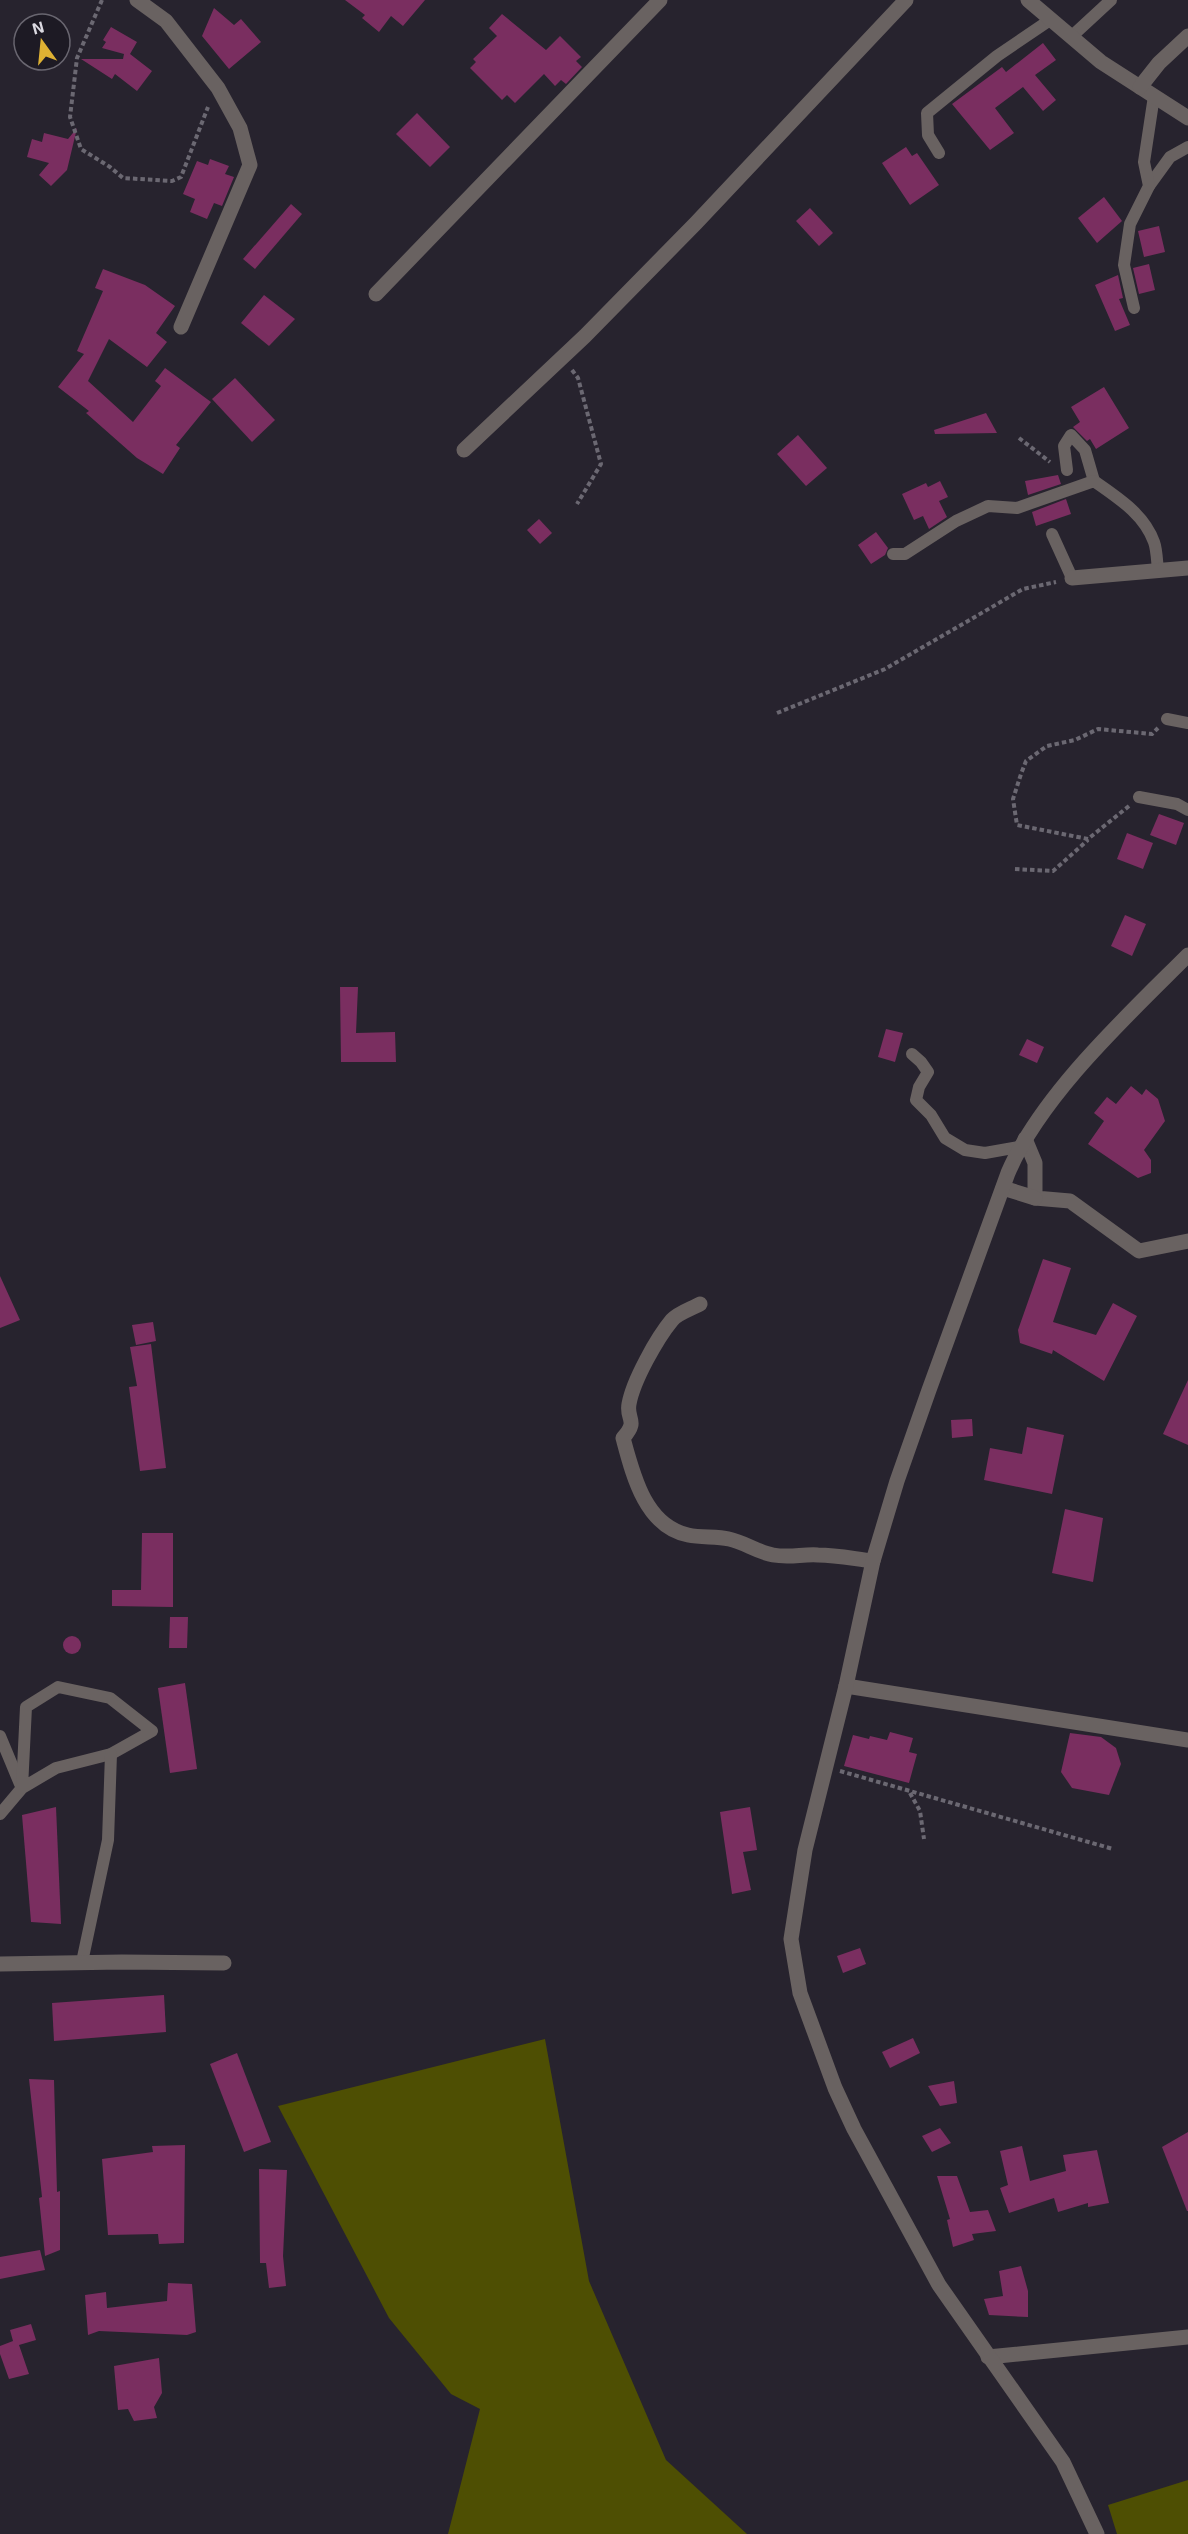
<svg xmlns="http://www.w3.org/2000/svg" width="1188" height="2534" viewBox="0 0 1188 2534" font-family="'Exo 2',sans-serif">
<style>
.green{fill:#4e4f03}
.building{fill:#7a2e60}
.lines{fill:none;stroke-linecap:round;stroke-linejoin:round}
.path{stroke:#6b6872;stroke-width:4;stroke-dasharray:4.5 3;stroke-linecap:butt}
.lane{stroke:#696261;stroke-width:12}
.street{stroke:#696261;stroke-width:15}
</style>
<rect width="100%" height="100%" fill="#27232e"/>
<!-- green -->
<g class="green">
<path d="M545 2039 589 2281 666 2460 747 2534H448L480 2409 451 2394 389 2318 278 2106Z"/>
<path d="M1188 2480V2534H1117L1108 2505Z"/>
</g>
<!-- building -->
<g class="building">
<path d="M345 0H425L403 26 391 16 379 32 362 18 365 15Z"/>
<path d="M214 8 234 25 241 19 261 42 229 69 202 36Z"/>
<path d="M502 14 546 50 560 36 581 57 576 61 582 67 566 84 561 80 555 86 544 74 515 103 507 95 502 100 470 68 476 62 473 59 497 36 489 28Z"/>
<path d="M111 27 137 42 130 54 152 71 137 91 115 74 112 79 81 59H123L124 54 102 48 106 42 103 40Z"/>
<path d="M1043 43 1056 60 1035 75 1056 100 1043 111 1023 87 995 108 1014 133 990 150 952 104 1002 67 1006 72Z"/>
<path d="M417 113 450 147 430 167 396 134Z"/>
<path d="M77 128 67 170 51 186 39 175 49 163 27 157 32 139 42 142 44 133 68 139Z"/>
<path d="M906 147 912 156 917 153 939 185 910 205 882 163Z"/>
<path d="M210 159 229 166 225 174 234 177 222 206 214 203 207 219 190 212 195 199 183 194 197 161 208 165Z"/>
<path d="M1104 197 1122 221 1097 243 1078 218Z"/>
<path d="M291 204 302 214 255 269 243 259Z"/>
<path d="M810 208 833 233 819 246 796 221Z"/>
<path d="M1159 226 1165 252 1144 257 1138 231Z"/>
<path d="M1149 264 1155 290 1139 294 1133 268Z"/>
<path d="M103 269 145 285 175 306 156 333 167 342 147 367 109 339 88 381 133 422 161 386 155 381 165 368 211 402 176 445 180 448 163 474 137 458 86 413 89 411 58 387 84 354 77 351 103 291 95 288Z"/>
<path d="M1118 275 1123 298 1119 299 1130 325 1115 331 1095 285Z"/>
<path d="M264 295 295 319 269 346 241 323Z"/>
<path d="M235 378 275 420 252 442 212 399Z"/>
<path d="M1104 387 1129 428 1096 449 1090 439 1087 441 1073 427 1080 422 1071 407Z"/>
<path d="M986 413 997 433 935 434 934 430Z"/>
<path d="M798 435 827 468 806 486 777 454Z"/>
<path d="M1058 475 1061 484 1028 495 1025 481Z"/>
<path d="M940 481 948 497 939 501 947 517 929 529 923 516 914 520 902 494 926 483 928 487Z"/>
<path d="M1066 499 1071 514 1036 526 1032 512Z"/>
<path d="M539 519 552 533 540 544 527 530Z"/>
<path d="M876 532 888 548 885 555 871 564 858 545Z"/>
<path d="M1159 814 1184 823 1176 845 1150 835Z"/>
<path d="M1127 833 1153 843 1143 869 1117 859Z"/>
<path d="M1125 915 1146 924 1132 956 1111 946Z"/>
<path d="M340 987H358L356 1033 395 1032 396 1062H341Z"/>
<path d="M886 1029 903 1033 895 1062 878 1057Z"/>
<path d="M1027 1039 1044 1047 1037 1063 1019 1055Z"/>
<path d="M1131 1086 1142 1095 1146 1089 1158 1099 1165 1121 1144 1150 1151 1160V1173L1138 1178 1088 1144 1104 1121 1094 1113 1107 1097 1116 1104Z"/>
<path d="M1043 1259 1071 1268 1053 1322 1096 1335 1113 1303 1137 1316 1104 1381 1053 1350 1052 1354 1020 1343 1018 1330Z"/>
<path d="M0 1276 20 1320 0 1328Z"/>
<path d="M153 1322 156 1341 136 1345 132 1325Z"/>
<path d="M151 1344 166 1468 140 1471 129 1387 137 1386 130 1347Z"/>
<path d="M1188 1380V1445L1163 1434Z"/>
<path d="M972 1419 973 1436 952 1438 951 1420Z"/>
<path d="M1027 1427 1064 1435 1052 1494 984 1480 990 1448 1022 1454Z"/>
<path d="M1065 1509 1103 1518 1093 1582 1052 1573Z"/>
<path d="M142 1533H173V1607L112 1606V1590H141Z"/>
<path d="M170 1617H188L187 1648H169Z"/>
<circle cx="72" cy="1645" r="9"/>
<path d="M185 1683 197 1769 170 1773 158 1688Z"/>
<path d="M890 1732 913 1738 909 1752 917 1754 909 1783 844 1766 853 1735 869 1739 870 1736 887 1740Z"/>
<path d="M1070 1733 1101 1737 1116 1748 1121 1764 1109 1795 1072 1788 1061 1772Z"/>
<path d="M56 1807 61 1924 31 1922 22 1815Z"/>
<path d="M750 1807 757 1850 743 1852 751 1890 732 1894 720 1812Z"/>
<path d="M860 1948 866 1964 843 1973 837 1956Z"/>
<path d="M164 1995 166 2032 54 2041 52 2003Z"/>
<path d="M913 2038 920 2053 890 2068 882 2052Z"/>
<path d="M237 2053 271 2142 244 2152 210 2064Z"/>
<path d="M29 2079 54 2080 57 2192 60 2191V2250L45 2256 39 2198 42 2197Z"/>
<path d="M954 2081 957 2103 940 2106 928 2086Z"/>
<path d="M940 2128 951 2143 932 2152 922 2136Z"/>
<path d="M1188 2132V2211H1187L1162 2147Z"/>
<path d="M185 2145 184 2243 159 2244 158 2234 108 2235 102 2159 153 2152 152 2146Z"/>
<path d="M1022 2146 1030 2181 1066 2171 1063 2155 1097 2150 1109 2203 1088 2207V2203L1058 2212 1054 2198 1009 2213 1000 2188 1008 2185 1000 2151Z"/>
<path d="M259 2169 287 2170 283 2256 286 2286 269 2288 266 2263H260Z"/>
<path d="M937 2176H957L970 2212 988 2210 996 2231 972 2234 974 2240 953 2247 947 2220 950 2219Z"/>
<path d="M40 2250 45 2270 0 2279V2257Z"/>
<path d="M1021 2266 1028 2291V2317L989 2315 984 2299 1003 2296 999 2271Z"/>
<path d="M168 2283 192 2284 196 2332 187 2335 99 2331 88 2335 85 2295 106 2292 107 2308 167 2301Z"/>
<path d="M31 2324 36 2340 19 2345 29 2374 9 2379 0 2354V2346L13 2341 10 2330Z"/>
<path d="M159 2358 162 2393 154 2407 157 2418 134 2421 128 2409 118 2410 114 2366Z"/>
</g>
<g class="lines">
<!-- path -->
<g class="path">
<path d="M102 0 77 58 70 117 81 149 110 167 123 178 172 181 181 177 208 107"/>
<path d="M572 370 578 378 601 464 577 504"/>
<path d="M1019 438 1050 462"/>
<path d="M777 713 885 669 1023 589 1056 582"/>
<path d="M1129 806 1088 839 1017 825 1013 799 1021 774 1026 761 1047 746 1075 740 1098 729 1152 734 1158 728"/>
<path d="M1015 869 1053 871 1088 840"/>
<path d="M840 1771 1113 1849"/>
<path d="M910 1793 920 1811 924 1839"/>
</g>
<!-- lane -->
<g class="lane">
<path d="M1071 37 1111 0"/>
<path d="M939 153 928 135 927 113 997 56 1050 20"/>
<path d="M1149 186 1170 157 1188 147"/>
<path d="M1134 308 1124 265 1130 224 1149 186 1144 162 1154 96"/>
<path d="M1067 470 1064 446 1071 435 1085 450 1094 481"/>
<path d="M1052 534 1072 578"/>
<path d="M893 554H905L956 521 988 506 1017 508 1094 481C1118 498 1144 514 1154 542 1157 550 1157 562 1158 571"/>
<path d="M1167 719 1188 723"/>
<path d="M1139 797 1177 804 1188 810"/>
<path d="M912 1054 921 1062 928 1072 919 1087 916 1100 931 1115 945 1138 965 1150 985 1153 1019 1147"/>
<path d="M0 1736 20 1784"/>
<path d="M0 1814 22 1788 56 1768 111 1754 152 1731 110 1698 58 1687 26 1707 22 1788"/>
<path d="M82 1962 108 1840 111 1754"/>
</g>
<!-- street -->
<g class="street">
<path d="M137 0 166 21 218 88 240 128 250 165 181 327"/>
<path d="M1028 0 1101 62 1188 118"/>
<path d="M1140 87 1159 63 1188 36"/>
<path d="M376 294 660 0"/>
<path d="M464 450 585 336 696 223 906 0"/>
<path d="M1072 578 1188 568"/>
<path d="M1025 1139 1035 1163V1198L1070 1201 1139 1251 1188 1241"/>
<path d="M1003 1188 1035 1198"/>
<path d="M700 1304C691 1309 678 1313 672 1320 657 1338 633 1381 629 1404 626 1420 639 1420 623 1438 633 1475 645 1526 688 1535 702 1538 716 1536 729 1539 744 1542 757 1552 773 1555 790 1558 802 1554 818 1555 837 1555 855 1559 873 1561"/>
<path d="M846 1686 1188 1740"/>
<path d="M0 1964 122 1962 224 1963"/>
<path d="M988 2357 1188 2337"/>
<path d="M1097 2534 1063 2462 939 2285 854 2129 835 2088 800 1993 791 1939 805 1850 846 1686 873 1561 897 1481 929 1390 1008 1173C1041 1095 1128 1015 1188 955"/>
</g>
</g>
<!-- north arrow -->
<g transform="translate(42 42) rotate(345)"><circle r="28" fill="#1d1a24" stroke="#696670" stroke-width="1.5"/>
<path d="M0-4.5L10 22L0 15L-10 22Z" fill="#deb133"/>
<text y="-9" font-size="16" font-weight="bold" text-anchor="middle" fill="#dbd9e1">N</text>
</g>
</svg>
